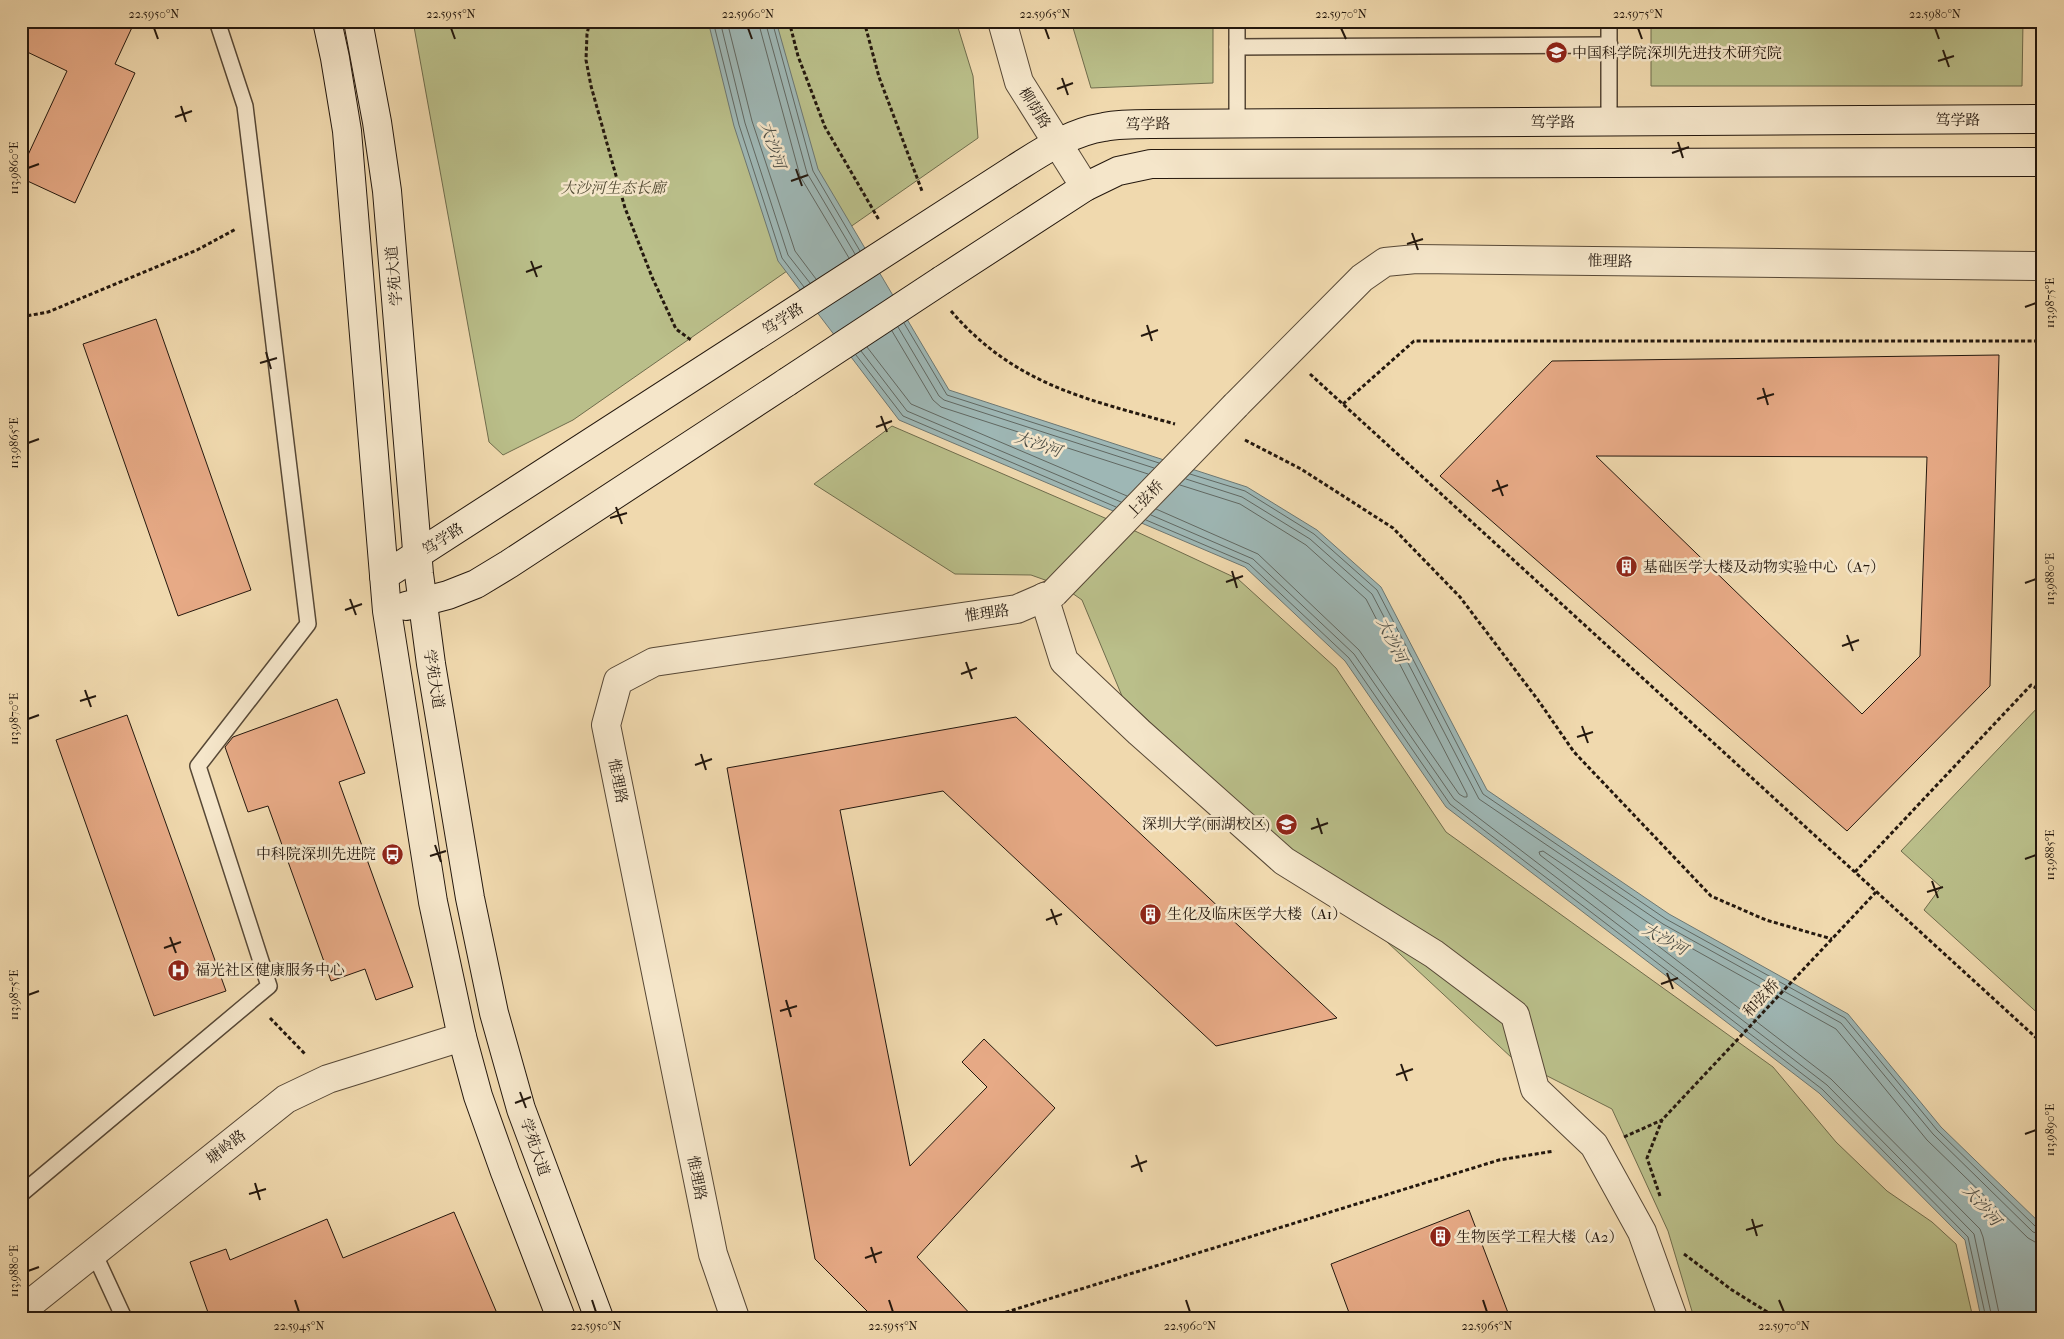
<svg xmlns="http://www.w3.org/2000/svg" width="2064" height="1339" viewBox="0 0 2064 1339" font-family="'IM FELL French Canon','Noto Serif SC',serif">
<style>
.green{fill:#babf8a;stroke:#6f6c4c}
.water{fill:#9eb7b5;stroke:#6d7772}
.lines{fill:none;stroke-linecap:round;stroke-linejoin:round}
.shore{stroke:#616862;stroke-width:1}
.building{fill:#e7aa86;stroke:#24180e;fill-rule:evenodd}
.lane-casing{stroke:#574836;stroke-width:18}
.street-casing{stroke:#574836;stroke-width:30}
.secondary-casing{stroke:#24180e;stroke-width:30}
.path{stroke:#24180e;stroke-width:3;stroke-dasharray:4 2.5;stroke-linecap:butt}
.lane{stroke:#f5e6ca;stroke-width:15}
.street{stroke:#f5e6ca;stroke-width:28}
.secondary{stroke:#f5e6ca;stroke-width:28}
.street-bridge-casing{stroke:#574836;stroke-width:30;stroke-linecap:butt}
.secondary-bridge-casing{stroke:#24180e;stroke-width:30;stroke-linecap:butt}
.street-bridge{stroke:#f5e6ca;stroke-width:28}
.secondary-bridge{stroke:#f5e6ca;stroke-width:28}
.ticks{fill:none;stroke:#24180e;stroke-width:2}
.labels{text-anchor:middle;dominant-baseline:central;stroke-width:5;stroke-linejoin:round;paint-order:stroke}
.poi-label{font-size:15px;fill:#24180e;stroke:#f5e6ca;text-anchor:start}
.street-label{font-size:15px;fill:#24180e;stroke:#f5e6ca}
.park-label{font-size:15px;font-style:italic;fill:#514a33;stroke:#f5e6ca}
.water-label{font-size:16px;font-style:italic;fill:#4f5048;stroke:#f5e6ca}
.neatline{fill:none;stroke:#24180e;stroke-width:2}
.ticks-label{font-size:12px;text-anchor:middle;fill:#24180e}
</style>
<rect width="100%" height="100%" fill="#f0d9ae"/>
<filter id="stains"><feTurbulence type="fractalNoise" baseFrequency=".004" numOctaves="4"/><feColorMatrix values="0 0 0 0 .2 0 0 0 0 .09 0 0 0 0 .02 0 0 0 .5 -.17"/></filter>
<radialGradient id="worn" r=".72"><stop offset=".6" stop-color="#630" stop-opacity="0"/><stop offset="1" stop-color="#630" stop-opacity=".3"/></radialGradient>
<!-- green -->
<g class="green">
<path d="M413 21H956L973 76 978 138 573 420 503 455 489 442Z"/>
<path d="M1071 21H1213V83L1091 88Z"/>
<path d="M1651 21H2023L2022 86H1651Z"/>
<path d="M892 426 1135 531 1238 579 1336 668 1446 832 1773 1067 1836 1142 1887 1191 1932 1222 1956 1244 1973 1318H1694L1668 1231 1612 1109 1512 1058 1122 696 1082 600 1062 586 1031 575 955 574 814 484Z"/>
<path d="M2041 704 2043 705V1018L1924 910 1941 887 1901 851Z"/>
</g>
<!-- water -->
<path class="water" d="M708 21H776L818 169 949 390 1247 487 1317 530 1381 587 1487 790 1669 914 1848 1014 1941 1127 2043 1226V1318H1981L1965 1240 1819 1093 1446 807 1345 661 1245 567 899 420 778 261 734 126Z"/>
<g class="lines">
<!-- shore -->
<g class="shore">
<path d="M713 21 739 125 782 258 804 287"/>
<path d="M720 21 745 123 788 255 810 283"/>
<path d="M727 21 752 121 795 251 816 279"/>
<path d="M758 21 800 176 849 258"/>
<path d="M765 21 807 173 855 254"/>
<path d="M772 21 813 171 860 251"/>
<path d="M904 323 947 395 1159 463"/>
<path d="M898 327 939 396 944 400 1154 468"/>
<path d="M892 331 933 400 941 407 1148 474"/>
<path d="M867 347 911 404 1127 496"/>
<path d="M861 351 907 411 1121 502"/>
<path d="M856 355 903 416 1116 507"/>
<path d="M1190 474 1245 491 1314 534 1377 590 1483 794 1666 919 1845 1018 1937 1130 2037 1228 2043 1229"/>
<path d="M1186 479 1242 497 1310 539 1372 594 1479 799 1663 924 1841 1023 1933 1134 2033 1232 2043 1235"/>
<path d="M1156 509 1258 554 1359 650 1459 794 1464 797H1467V794L1366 599 1306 545 1240 504 1180 485"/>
<path d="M1151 515 1253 559 1354 654 1454 799 1827 1085 1974 1234 1992 1318"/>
<path d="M1146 520 1249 564 1349 658 1450 804 1822 1089 1968 1237 1986 1318"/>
<path d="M2000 1318 1983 1237 1980 1229 1831 1079 1540 855 1539 852 1543 851 1659 930 1836 1029 1927 1140 2028 1238 2035 1242 2043 1243"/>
</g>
</g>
<!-- building -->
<g class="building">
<path d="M21 21H135L115 64 135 73 75 203 21 178V170L67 71 21 49Z"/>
<path d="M156 319 251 590 178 616 83 344Z"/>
<path d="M1999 355 1990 686 1847 831 1440 476 1552 361ZM1596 456 1927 457 1920 656 1862 714Z"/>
<path d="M337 699 365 773 339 782 413 987 376 1000 365 969 331 981 268 806 248 812 225 747 233 737Z"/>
<path d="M127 715 226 991 154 1016 56 740Z"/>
<path d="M1016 717 1337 1018 1216 1046 943 791 840 810 910 1166 987 1087 962 1062 984 1039 1055 1108 917 1257 974 1318H874L815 1259 727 768Z"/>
<path d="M1469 1210 1510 1318H1351L1331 1264Z"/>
<path d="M454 1212 499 1318H210L190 1262 226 1249 230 1260 327 1219 343 1258Z"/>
</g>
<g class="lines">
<defs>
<g id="lane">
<path d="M1237 47 1610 45"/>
<path d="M1609 122V21"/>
<path d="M1237 124V21"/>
<path d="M21 1194 269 986 198 766 308 624 245 106 217 21"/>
<path d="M94 1253 124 1318"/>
</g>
<g id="street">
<path d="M1002 21 1019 82 1085 187"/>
<path d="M1236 405 1362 278 1385 262 1416 259 2043 266"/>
<path d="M1044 597 1064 661 1139 732 1284 861 1434 954 1515 1015 1535 1089 1594 1145 1642 1232 1673 1318"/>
<path d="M21 1311 286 1099 328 1079 462 1037"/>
<path d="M735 1318 713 1254 606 725 618 681 654 662 1017 609 1054 593"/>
</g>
<g id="secondary">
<path d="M327 21 335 58 347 131 387 611 433 902 462 1037 478 1096 505 1172 561 1318"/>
<path d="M358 21 377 122 387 191 419 574 431 664 470 898 494 1013 521 1109 599 1318"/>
<path d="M942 280 1085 187 1118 171 1151 164 2043 162"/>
<path d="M384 576 1016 168C1043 151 1071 132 1104 127 1119 124 1135 124 1151 124L2043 119"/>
<path d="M406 606 448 595 476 584 509 564 787 382"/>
</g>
</defs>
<!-- lane casing -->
<use href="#lane" class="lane-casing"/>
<!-- street casing -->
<use href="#street" class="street-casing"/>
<!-- secondary casing -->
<use href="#secondary" class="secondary-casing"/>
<!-- path -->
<g class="path">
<path d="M590 21 587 34 586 60 591 86 625 208 652 277 676 329 691 340"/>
<path d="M789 21 798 56 825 127 879 220"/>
<path d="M864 21 879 77 922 191"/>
<path d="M951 311C1015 385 1086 399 1175 424"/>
<path d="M21 317 48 312 197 250 236 229"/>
<path d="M1310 374 2043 1044"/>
<path d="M1343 404 1414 341H2043"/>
<path d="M1245 440 1301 469 1393 528 1460 597 1538 700 1574 752 1711 896 1766 920 1832 939"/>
<path d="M1855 872 2031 685 2043 692"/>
<path d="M270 1018 306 1055"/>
<path d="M1624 1137 1662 1120"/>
<path d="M1660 1196 1647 1158 1662 1120 1876 892"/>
<path d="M1684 1254 1732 1290 1777 1318"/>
<path d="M987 1318 1499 1160 1554 1151"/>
</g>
<!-- lane -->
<use href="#lane" class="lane"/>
<!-- street -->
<use href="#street" class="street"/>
<!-- secondary -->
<use href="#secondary" class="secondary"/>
<defs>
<path id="street-bridge" d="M1054 593 1236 405"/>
<path id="secondary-bridge" d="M787 382 942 280"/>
</defs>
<!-- street-bridge casing -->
<use href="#street-bridge" class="street-bridge-casing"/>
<!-- secondary-bridge casing -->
<use href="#secondary-bridge" class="secondary-bridge-casing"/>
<!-- street-bridge -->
<use href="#street-bridge" class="street-bridge"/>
<!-- secondary-bridge -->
<use href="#secondary-bridge" class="secondary-bridge"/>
</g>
<!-- ticks -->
<path class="ticks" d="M154 28 158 39M451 28 455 39M748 28 752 39M1045 28 1049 39M1341 28 1346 39M1638 28 1642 39M1935 28 1939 39M1943 50 1949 67M1938 61 1954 56M1062 78 1068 95M1057 89 1073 83M181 106 186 122M175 117 192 111M1678 142 1683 158M1672 153 1689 147M28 168 39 164M796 169 802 186M791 181 808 175M1412 233 1418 250M1407 244 1423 239M531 261 537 277M526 272 542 266M2025 307 2036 303M1147 325 1152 341M1141 336 1158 330M266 352 271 369M260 363 277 358M1763 388 1768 405M1757 399 1774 394M881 416 887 432M876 427 892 421M28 443 39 439M1497 480 1503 496M1492 491 1508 485M616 507 622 524M610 518 627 513M1232 571 1237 588M1226 582 1243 576M2025 583 2036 579M350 599 356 615M345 610 362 604M1847 635 1853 651M1842 646 1859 640M966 662 972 679M961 674 977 668M85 690 91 707M80 701 96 696M28 719 39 715M1582 726 1588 743M1577 737 1593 732M701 754 706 770M695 765 712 759M1317 818 1322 834M1311 829 1328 823M435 845 441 862M430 856 446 851M2025 859 2036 855M1932 881 1938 898M1927 892 1943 887M1051 909 1057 925M1046 920 1062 914M170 937 176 953M164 948 181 942M1667 973 1673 989M1661 984 1678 978M28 995 39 991M786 1000 791 1017M780 1011 797 1006M1401 1064 1407 1081M1396 1075 1413 1069M520 1092 526 1108M515 1103 531 1097M2025 1134 2036 1130M1136 1155 1142 1172M1131 1167 1147 1161M255 1183 260 1200M249 1194 266 1189M1752 1219 1757 1236M1746 1230 1763 1225M871 1247 876 1263M865 1258 882 1252M28 1271 39 1267M295 1300 299 1312M592 1300 596 1312M889 1300 893 1312M1186 1300 1190 1312M1483 1300 1487 1312M1779 1300 1784 1312"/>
<!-- icons -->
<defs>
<symbol id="university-disc" viewBox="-11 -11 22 22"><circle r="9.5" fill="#8f2418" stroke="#f5e6ca"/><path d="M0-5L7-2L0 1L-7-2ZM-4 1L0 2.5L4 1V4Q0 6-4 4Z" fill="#fff"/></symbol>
<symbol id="building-disc" viewBox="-11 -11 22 22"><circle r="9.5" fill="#8f2418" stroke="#f5e6ca"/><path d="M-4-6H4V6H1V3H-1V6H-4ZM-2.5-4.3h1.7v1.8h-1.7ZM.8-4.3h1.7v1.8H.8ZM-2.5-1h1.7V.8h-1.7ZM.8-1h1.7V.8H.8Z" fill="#fff"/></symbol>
<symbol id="bus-disc" viewBox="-11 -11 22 22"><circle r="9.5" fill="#8f2418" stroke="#f5e6ca"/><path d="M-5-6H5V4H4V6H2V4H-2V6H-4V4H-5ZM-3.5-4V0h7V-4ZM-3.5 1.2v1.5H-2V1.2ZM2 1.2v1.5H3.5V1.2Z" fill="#fff"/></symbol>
<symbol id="hospital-disc" viewBox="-11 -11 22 22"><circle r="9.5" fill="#8f2418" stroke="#f5e6ca"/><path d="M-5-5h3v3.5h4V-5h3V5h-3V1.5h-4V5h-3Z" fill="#fff"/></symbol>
</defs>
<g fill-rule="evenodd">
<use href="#university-disc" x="1544" y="40" width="25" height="25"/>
<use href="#building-disc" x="1614" y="554" width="25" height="25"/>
<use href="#university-disc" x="1274" y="812" width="25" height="25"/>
<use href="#bus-disc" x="380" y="842" width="25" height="25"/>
<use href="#building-disc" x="1138" y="902" width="25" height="25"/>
<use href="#hospital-disc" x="166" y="958" width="25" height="25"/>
<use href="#building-disc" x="1428" y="1224" width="25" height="25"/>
</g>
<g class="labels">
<!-- poi labels -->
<g class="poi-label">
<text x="1572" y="53">中国科学院深圳先进技术研究院</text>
<text x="1643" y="567">基础医学大楼及动物实验中心（A7）</text>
<text x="1270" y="824" text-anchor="end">深圳大学(丽湖校区)</text>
<text x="376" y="854" text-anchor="end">中科院深圳先进院</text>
<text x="1167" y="914">生化及临床医学大楼（A1）</text>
<text x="195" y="970">福光社区健康服务中心</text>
<text x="1456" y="1237">生物医学工程大楼（A2）</text>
</g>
<!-- street labels -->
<g class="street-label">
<text transform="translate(1035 108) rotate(58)">柳荫路</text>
<text x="1958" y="120">笃学路</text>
<text x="1553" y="122">笃学路</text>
<text transform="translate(1148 124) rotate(-1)">笃学路</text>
<text transform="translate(1610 261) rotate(1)">惟理路</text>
<text transform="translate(394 276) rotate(-95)">学苑大道</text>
<text transform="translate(783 319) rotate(-33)">笃学路</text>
<text transform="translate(1145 499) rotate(-46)">上弦桥</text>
<text transform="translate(443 539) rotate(-33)">笃学路</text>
<text transform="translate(987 613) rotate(-8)">惟理路</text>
<text transform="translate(434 679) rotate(81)">学苑大道</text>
<text transform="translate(618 781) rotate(79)">惟理路</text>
<text transform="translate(1761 998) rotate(-47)">和弦桥</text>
<text transform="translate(226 1147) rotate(-38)">塘岭路</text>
<text transform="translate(535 1147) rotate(71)">学苑大道</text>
<text transform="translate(697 1178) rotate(79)">惟理路</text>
</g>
<!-- park labels -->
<g class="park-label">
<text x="613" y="188">大沙河生态长廊</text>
</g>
<!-- water labels -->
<g class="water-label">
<text transform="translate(773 145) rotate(72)">大沙河</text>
<text transform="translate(1038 444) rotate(19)">大沙河</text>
<text transform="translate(1392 640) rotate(64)">大沙河</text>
<text transform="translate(1665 939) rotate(29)">大沙河</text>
<text transform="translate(1982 1205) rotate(49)">大沙河</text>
</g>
</g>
<!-- margin -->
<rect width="2064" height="1339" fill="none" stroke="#f0d9ae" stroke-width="55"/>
<rect x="28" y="28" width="2008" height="1284" class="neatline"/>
<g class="ticks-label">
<text x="154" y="18">22.5950°N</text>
<text x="451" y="18">22.5955°N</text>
<text x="748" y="18">22.5960°N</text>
<text x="1045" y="18">22.5965°N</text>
<text x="1341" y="18">22.5970°N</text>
<text x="1638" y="18">22.5975°N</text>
<text x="1935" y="18">22.5980°N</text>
<text transform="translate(14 168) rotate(-90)" y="4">113.9860°E</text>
<text transform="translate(2050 303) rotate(-90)" y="4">113.9875°E</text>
<text transform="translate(14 443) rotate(-90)" y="4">113.9865°E</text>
<text transform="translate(2050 579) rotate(-90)" y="4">113.9880°E</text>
<text transform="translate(14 719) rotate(-90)" y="4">113.9870°E</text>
<text transform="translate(2050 855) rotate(-90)" y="4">113.9885°E</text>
<text transform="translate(14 995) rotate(-90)" y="4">113.9875°E</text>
<text transform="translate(2050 1130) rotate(-90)" y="4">113.9890°E</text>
<text transform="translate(14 1271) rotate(-90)" y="4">113.9880°E</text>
<text x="299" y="1330">22.5945°N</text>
<text x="596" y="1330">22.5950°N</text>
<text x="893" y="1330">22.5955°N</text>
<text x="1190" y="1330">22.5960°N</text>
<text x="1487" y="1330">22.5965°N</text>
<text x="1784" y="1330">22.5970°N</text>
</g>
<rect width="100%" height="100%" filter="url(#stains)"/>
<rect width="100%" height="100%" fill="url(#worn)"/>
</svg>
